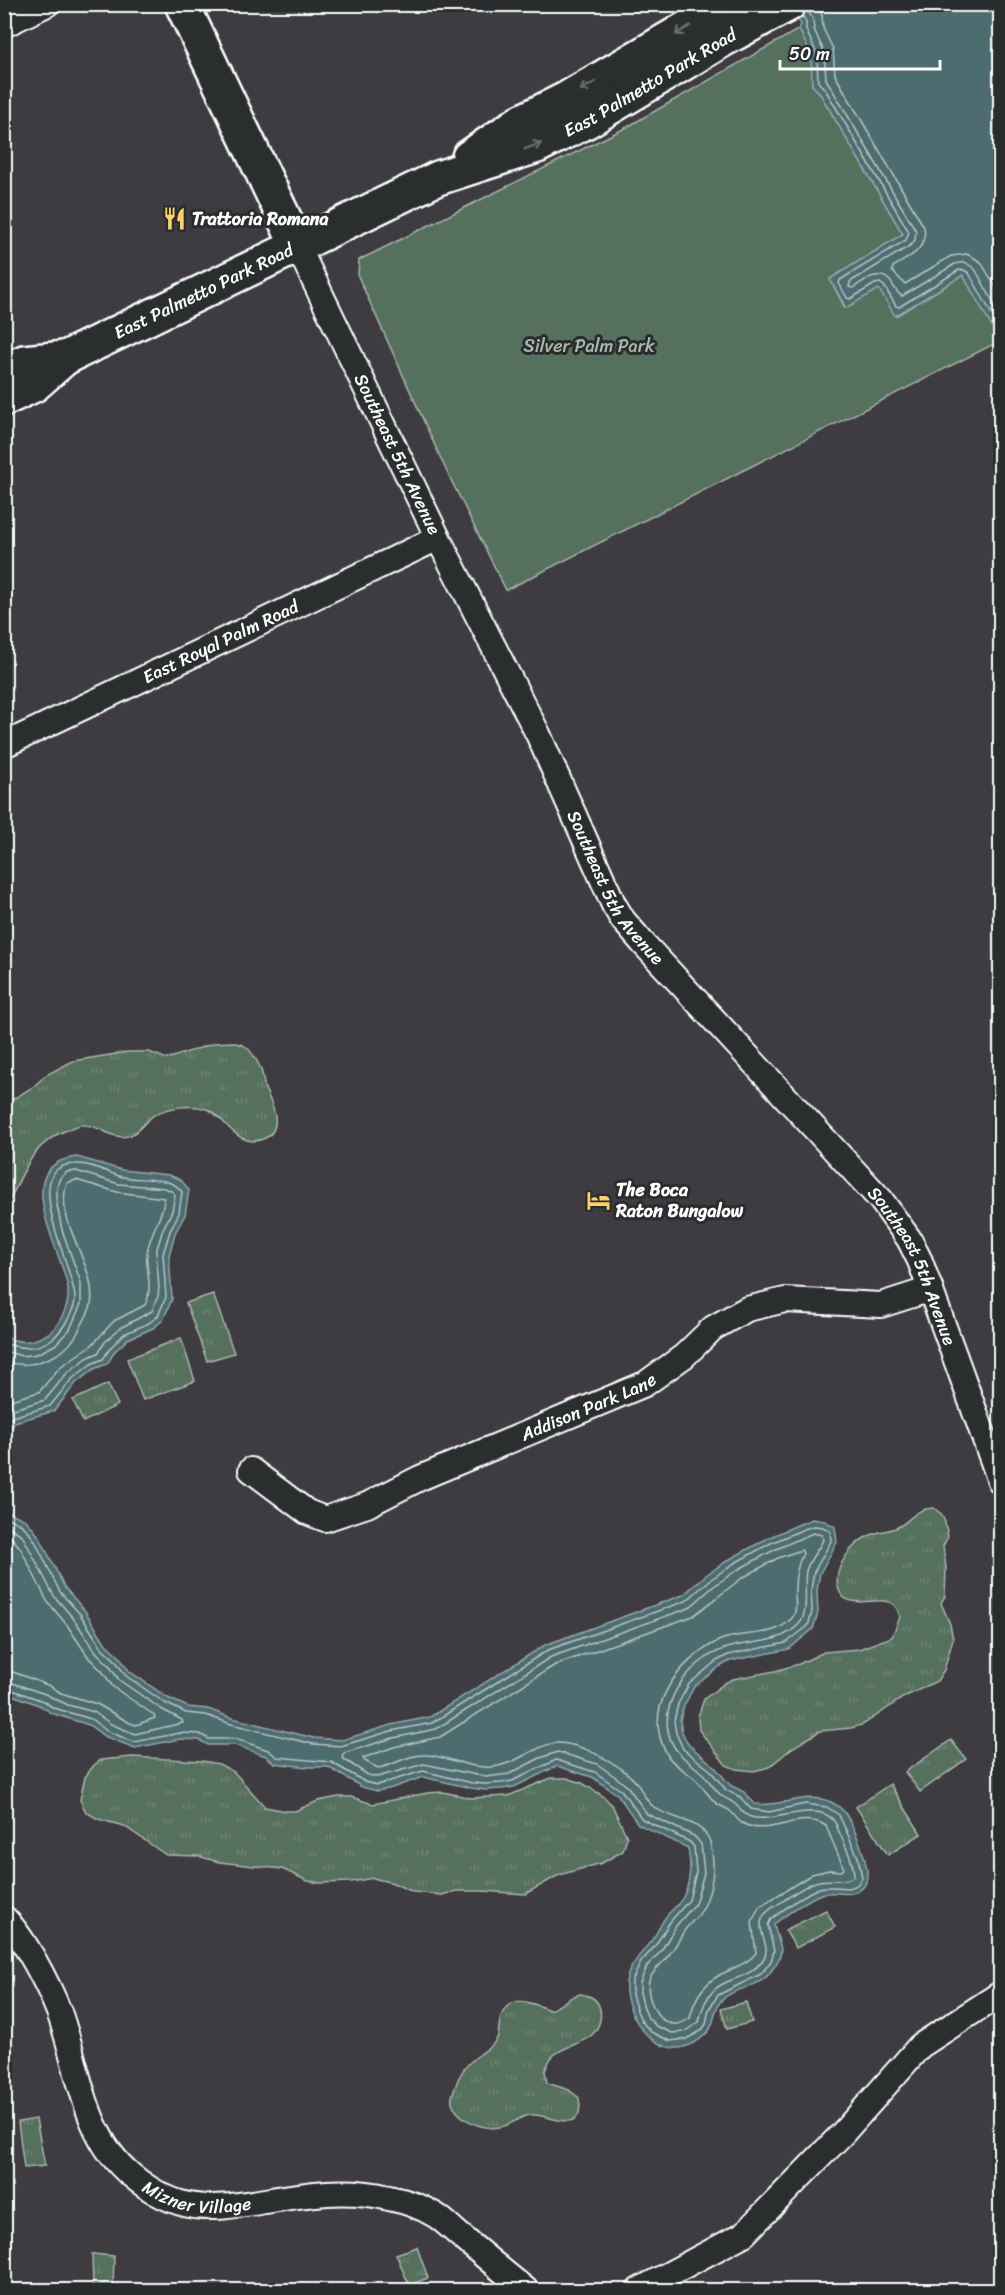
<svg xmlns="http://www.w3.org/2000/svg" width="1005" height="2295" viewBox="0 0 1005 2295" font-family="Sriracha,sans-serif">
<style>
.grass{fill:url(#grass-tufts);stroke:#aab7ae;stroke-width:1.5}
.park{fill:#556f5d;stroke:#aab7ae;stroke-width:1.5}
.water{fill:#4d6c6f;stroke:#94a7a9;stroke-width:1.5}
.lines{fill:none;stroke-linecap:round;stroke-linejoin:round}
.shore{stroke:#b8c4c5;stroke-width:1.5}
.street-casing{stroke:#fff;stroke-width:28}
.secondary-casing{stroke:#fff;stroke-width:38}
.street{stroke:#2a2d2e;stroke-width:24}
.secondary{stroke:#2a2d2e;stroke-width:33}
.oneway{stroke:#6a6c6d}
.labels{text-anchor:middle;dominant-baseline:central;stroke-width:6;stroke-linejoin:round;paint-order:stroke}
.street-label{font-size:18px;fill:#fff;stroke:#2a2d2e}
.poi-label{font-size:18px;font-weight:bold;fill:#fff;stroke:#2a2d2e;text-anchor:start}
.park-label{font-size:18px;fill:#aab7ae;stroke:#2a2d2e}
</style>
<defs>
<pattern id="grass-tufts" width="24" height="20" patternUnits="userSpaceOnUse" patternTransform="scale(1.5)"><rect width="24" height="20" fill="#556f5d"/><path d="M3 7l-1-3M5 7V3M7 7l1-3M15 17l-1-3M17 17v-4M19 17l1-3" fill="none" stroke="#6e8575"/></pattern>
</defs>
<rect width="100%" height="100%" fill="#3e3c41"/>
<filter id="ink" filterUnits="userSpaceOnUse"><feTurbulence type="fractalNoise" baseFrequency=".0167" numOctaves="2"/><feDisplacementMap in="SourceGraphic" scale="12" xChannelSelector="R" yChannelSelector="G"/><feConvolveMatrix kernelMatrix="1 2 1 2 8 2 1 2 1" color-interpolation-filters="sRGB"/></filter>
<g filter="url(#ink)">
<!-- grass -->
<g class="grass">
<path d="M232 1042C236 1043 242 1044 245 1046 252 1051 260 1065 262 1073 264 1079 263 1085 266 1091 272 1104 285 1130 263 1139 237 1149 225 1117 209 1110 193 1103 161 1107 149 1119 142 1125 137 1134 128 1136 112 1140 100 1125 84 1125 79 1124 72 1128 67 1130 29 1144 22 1178 5 1210V1104L33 1087 46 1075 73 1061 128 1052H149L167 1059 215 1043Z"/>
<path d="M213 1294 234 1353 207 1361 186 1303Z"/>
<path d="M181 1338 195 1381 143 1400 127 1359Z"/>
<path d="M108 1384 118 1405 83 1422 73 1400Z"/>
<path d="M934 1508 941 1514 945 1522 948 1537 943 1546 946 1568 945 1596 941 1603 950 1624 953 1639 944 1670 937 1681 904 1697 864 1724 851 1728 820 1731 792 1748 769 1767 754 1771 736 1769 726 1765 699 1730 698 1717 704 1699 725 1683 733 1679 775 1671 799 1664 824 1652 859 1649 892 1637 900 1617C899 1613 897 1608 894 1605 882 1593 847 1613 839 1590 831 1570 852 1542 871 1535 879 1531 889 1531 898 1527 913 1519 914 1509 934 1508Z"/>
<path d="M951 1740 966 1759 920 1792 905 1772Z"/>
<path d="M132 1757 202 1761 219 1764 234 1772 265 1807 286 1811H295L318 1801 338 1797H351L373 1804 427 1793 443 1792 471 1798 508 1796 551 1778H567L582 1783 603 1796 612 1805 627 1837 623 1851 602 1863 559 1875 525 1894 483 1891H457L442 1895 413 1892 393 1883 373 1878 351 1882 320 1883 308 1881 282 1869 219 1862 198 1856 166 1855 124 1826 98 1819 86 1812 80 1800 85 1777 94 1765 101 1760Z"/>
<path d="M890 1784 921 1834 888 1855 856 1807Z"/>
<path d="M826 1910 835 1927 796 1948 785 1930Z"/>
<path d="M581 1994C590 1996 596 1998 599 2006 601 2011 601 2015 600 2020 595 2044 570 2042 554 2055 549 2059 547 2066 545 2071L547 2083 569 2090 579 2098C586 2140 545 2111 529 2115 519 2117 510 2126 500 2127 483 2130 460 2121 453 2105 450 2098 453 2094 455 2088 459 2074 467 2063 479 2055 485 2050 492 2047 496 2040 499 2036 499 2032 499 2027 503 1993 526 1999 549 2010 562 2007 567 1996 581 1994Z"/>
<path d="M746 2002 752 2022 727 2029 721 2009Z"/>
<path d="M36 2119 45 2166 24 2168 18 2122Z"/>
<path d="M417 2247 428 2278 409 2285 396 2254Z"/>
<path d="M92 2254 114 2256 113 2290 93 2289Z"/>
</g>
<!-- park -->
<path class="park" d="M799 29 812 56V85L819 92 903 234 830 279 845 308 879 288 896 316 963 275 1000 341 506 590 446 470 358 276 359 260 627 127Z"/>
<!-- water -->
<g class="water">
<path d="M787 5H1000V341L963 275 895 316 879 289 846 308 830 279 903 234 819 92 812 85 811 55 799 29 801 24Z"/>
<path d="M77 1157 122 1170 169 1175 181 1180 189 1190 185 1215 175 1233 169 1255 172 1299 163 1320 153 1328 128 1339 115 1351 107 1364 94 1369 76 1383 54 1411 15 1422 5 1440V1337C20 1343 29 1343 44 1336 59 1329 70 1305 68 1289 64 1254 6 1164 77 1157Z"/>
<path d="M4 1510 26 1520 32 1527 40 1538 65 1588 85 1611 106 1644 119 1656 129 1671 168 1698 188 1707 208 1709 232 1718 314 1738 342 1740 391 1725 430 1717 545 1645 683 1595 706 1575 730 1559 768 1538 802 1523 812 1519 825 1521 835 1527 837 1542 820 1573 817 1590 818 1613 813 1629 789 1649 730 1661 719 1667 694 1687 684 1706 680 1720 682 1732 688 1744 714 1766 730 1785 744 1792 754 1804C779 1808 806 1791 831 1802 835 1804 842 1809 845 1813 854 1827 878 1878 861 1889 846 1899 836 1889 821 1894 805 1900 788 1914 774 1924 775 1932 780 1942 781 1950 781 1956 777 1963 774 1967 771 1971 769 1975 765 1978 753 1989 732 1988 721 2001 712 2012 716 2025 706 2034 672 2067 636 2036 627 1998 621 1973 637 1959 651 1941 657 1934 660 1925 665 1918 670 1911 679 1905 683 1897 691 1882 691 1864 688 1848L638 1824 618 1795 592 1777 557 1766 514 1787 502 1789 485 1790 471 1788 423 1777 389 1789 377 1791 362 1787 328 1767H307L274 1763 266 1756 235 1745H208L199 1740 180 1739 135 1748 104 1736 89 1725 51 1713 41 1706 5 1692Z"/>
</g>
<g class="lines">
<!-- shore -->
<g class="shore">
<path d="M815 4 822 15 823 28 833 49 835 75 924 227C928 250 909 257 893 267L892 271 905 284 951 256 967 254 981 262 1000 295"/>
<path d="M806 8 813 19 814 29 824 52 826 79 916 231 915 240 911 245 850 282 849 287 853 288C863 282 878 268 890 281 894 286 896 293 902 296L955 264 965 262 975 269 1000 314"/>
<path d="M802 15 806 22V30L817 54 818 82 825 89 909 232 906 240 840 280 839 283 847 298 850 299 875 284 880 283 884 286 896 306 899 307 959 270H964L969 273 1000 329"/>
<path d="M4 1343C20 1349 37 1350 52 1339 62 1331 74 1312 75 1300 77 1273 15 1164 75 1164 90 1163 104 1171 119 1176 138 1182 170 1174 182 1192L179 1213 170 1231 163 1254 166 1297 158 1316 149 1323 124 1334 111 1347 103 1359 91 1364 72 1379 50 1406 12 1417 4 1426"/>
<path d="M4 1351 22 1356 37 1354 55 1345 70 1329 81 1304V1283L62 1230 57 1205V1187L60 1178 67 1172 76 1171 119 1184 165 1188 173 1192 175 1195 172 1211 163 1229 156 1252 159 1287 158 1296 152 1311 120 1328 105 1342 98 1353 87 1358 67 1373 45 1400 10 1410 4 1413"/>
<path d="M4 1361C22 1368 37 1364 54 1356 66 1351 76 1338 81 1326 85 1319 89 1312 91 1305 98 1265 53 1222 67 1183L76 1180 117 1192 164 1198C165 1213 149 1234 147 1253 145 1271 154 1287 145 1305L114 1321 92 1345 60 1367 39 1392 4 1402"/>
<path d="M4 1516 22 1525 28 1531 35 1541 60 1592 80 1614 102 1648 115 1660 126 1676 165 1703 186 1713 206 1715 231 1724 313 1744 341 1746 391 1731 432 1723 548 1650 686 1601 710 1580 733 1564 771 1543 804 1529 814 1526 823 1527 830 1531 831 1541 814 1572 811 1590 812 1612 808 1626 786 1643 728 1655 715 1662 689 1684 678 1704 674 1721 676 1733 683 1749 710 1770 726 1790 740 1797 751 1809 769 1812 805 1804 827 1807 839 1815 858 1857 862 1878C853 1896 835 1883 819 1888 803 1894 785 1909 771 1919L768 1925 774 1951 771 1961 761 1974 718 1995 709 2009 706 2024 701 2031 686 2039 670 2041 651 2032 642 2022 637 2011 632 1995V1981L641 1962 655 1946 670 1922 689 1900 696 1872 694 1847 690 1842 642 1819 622 1791 595 1772 556 1760 512 1781 501 1783 485 1784 472 1783 423 1771 377 1785 365 1782 331 1762 277 1757 268 1750 236 1739H209L200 1734 180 1733 134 1742 107 1731 91 1719 54 1708 43 1701 4 1687"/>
<path d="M4 1524 22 1535 54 1596 74 1619 96 1652 109 1665 119 1680 161 1709 182 1720 183 1723 135 1734 111 1724 94 1712 68 1705 45 1694 4 1680"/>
<path d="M813 1533 822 1535 823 1540C818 1551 809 1559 806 1571 803 1587 810 1612 799 1624 780 1645 751 1640 727 1648 693 1658 659 1699 669 1735 674 1755 691 1762 704 1775 710 1782 715 1790 722 1796 727 1800 733 1801 737 1806 742 1810 744 1815 751 1817 774 1824 817 1799 834 1821 837 1825 839 1833 842 1838 847 1850 854 1863 854 1876 845 1884 831 1878 819 1881 808 1883 793 1894 783 1901 777 1905 769 1909 765 1914 753 1928 772 1945 764 1958 744 1990 710 1967 699 2022L684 2032 672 2033 656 2026 648 2018 644 2008 640 1993V1983L647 1966 661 1951 676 1926 695 1904 704 1873 701 1844 694 1836 647 1814 628 1787 617 1778 597 1764 558 1752 540 1758 509 1774 486 1777 424 1764 377 1777 368 1775 342 1758 344 1753 393 1738 436 1729 551 1657 689 1608 714 1586 737 1570 774 1550Z"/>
<path d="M4 1534 13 1539 21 1549 47 1601 67 1625 89 1658 102 1671 113 1687 154 1715 155 1718 136 1725 130 1723 97 1704 61 1693 50 1686 13 1672 4 1671"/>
<path d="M801 1550 803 1553C798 1564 795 1576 795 1588 794 1598 799 1611 791 1619 774 1639 741 1630 718 1641 677 1662 640 1710 668 1756 675 1767 690 1773 699 1783 705 1790 710 1798 717 1804 721 1806 725 1808 729 1810 734 1814 737 1820 742 1823 769 1839 800 1809 826 1826L844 1869 841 1871 829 1870 812 1874 759 1907 752 1922 756 1953C748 1963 739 1965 728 1971 706 1980 695 1995 690 2018 685 2021 680 2025 673 2024 656 2022 646 1996 649 1981 652 1971 662 1964 668 1956 674 1949 678 1941 683 1933 688 1924 698 1918 703 1908 713 1889 716 1863 710 1842 703 1819 670 1820 654 1807 645 1801 642 1789 635 1781 620 1764 574 1738 550 1744 529 1750 514 1765 492 1767 469 1769 448 1756 426 1755 408 1754 394 1766 378 1768L365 1761 363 1758 394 1747 440 1737 555 1665 693 1616 742 1578 778 1558Z"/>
</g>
<defs>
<g id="street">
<path d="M4 25 47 4"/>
<path id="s1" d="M297 245 438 538 538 734 614 905 623 920 642 942 881 1200 909 1239 920 1261 1000 1481"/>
<path id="s2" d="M4 745 438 538"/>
<path id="s3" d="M251 1470 307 1512 325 1519 367 1505 420 1478 645 1384 684 1356 713 1328 747 1309 785 1300 881 1305 931 1289"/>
<path id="s4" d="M4 1918C25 1939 48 1984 59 2012 79 2066 83 2136 131 2175 149 2190 172 2203 195 2206 216 2209 238 2205 259 2202 302 2195 345 2187 389 2198 404 2201 422 2207 435 2215 445 2221 454 2231 463 2238 484 2256 505 2273 526 2290"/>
<path d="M639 2290 744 2234 843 2133 920 2046 1000 1994"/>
</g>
<g id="secondary">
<path d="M182 4 297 245"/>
<path d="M469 157 520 122 566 99 728 4"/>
<path d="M4 371 24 362 65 358"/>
<path id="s5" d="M4 399 34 385 65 358 438 178 537 146 587 121 724 39 789 4"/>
</g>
</defs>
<!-- street casing -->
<use href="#street" class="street-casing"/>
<!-- secondary casing -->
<use href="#secondary" class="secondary-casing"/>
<!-- street -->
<use href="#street" class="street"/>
<!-- secondary -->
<use href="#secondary" class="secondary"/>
</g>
<!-- one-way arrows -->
<defs><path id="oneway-shaft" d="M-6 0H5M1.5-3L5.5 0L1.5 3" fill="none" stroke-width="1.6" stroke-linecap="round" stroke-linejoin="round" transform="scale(1.5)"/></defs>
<g class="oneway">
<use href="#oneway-shaft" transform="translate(683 30) rotate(149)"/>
<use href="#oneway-shaft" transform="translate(588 86) rotate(150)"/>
<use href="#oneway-shaft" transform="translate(533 146) rotate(-21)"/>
</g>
</g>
<!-- icons -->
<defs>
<symbol id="restaurant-bare" viewBox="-9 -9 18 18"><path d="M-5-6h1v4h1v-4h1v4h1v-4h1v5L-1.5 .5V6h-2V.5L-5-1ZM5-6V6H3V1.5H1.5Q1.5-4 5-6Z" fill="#ffd166" stroke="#2a2d2e" stroke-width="2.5" paint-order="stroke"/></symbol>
<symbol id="hotel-bare" viewBox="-9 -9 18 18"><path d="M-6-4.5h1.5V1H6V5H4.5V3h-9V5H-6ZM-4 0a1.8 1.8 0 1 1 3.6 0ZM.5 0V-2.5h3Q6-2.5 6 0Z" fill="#ffd166" stroke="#2a2d2e" stroke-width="2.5" paint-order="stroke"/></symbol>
</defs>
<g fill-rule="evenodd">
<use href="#restaurant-bare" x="158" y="202" width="33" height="33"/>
<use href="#hotel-bare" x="582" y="1184" width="33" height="33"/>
</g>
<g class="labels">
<!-- street labels -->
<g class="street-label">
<text stroke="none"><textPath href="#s5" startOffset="722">East Palmetto Park Road</textPath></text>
<text stroke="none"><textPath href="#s5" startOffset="228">East Palmetto Park Road</textPath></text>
<text stroke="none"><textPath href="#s1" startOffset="232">Southeast 5th Avenue</textPath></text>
<text stroke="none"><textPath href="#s2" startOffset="240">East Royal Palm Road</textPath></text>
<text stroke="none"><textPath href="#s1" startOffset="718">Southeast 5th Avenue</textPath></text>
<text stroke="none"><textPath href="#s1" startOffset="1204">Southeast 5th Avenue</textPath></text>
<text stroke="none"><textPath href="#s3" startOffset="376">Addison Park Lane</textPath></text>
<text stroke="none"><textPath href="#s4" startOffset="363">Mizner Village</textPath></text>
</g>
<!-- poi labels -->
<g class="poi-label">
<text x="192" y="219">Trattoria Romana</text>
<text x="616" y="1190">The Boca<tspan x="616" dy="21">Raton Bungalow</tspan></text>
</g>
<!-- park labels -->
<g class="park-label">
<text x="589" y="346">Silver Palm Park</text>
</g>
</g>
<!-- margin -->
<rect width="1005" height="2295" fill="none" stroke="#2a2d2e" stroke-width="24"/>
<rect x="12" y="12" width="981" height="2271" fill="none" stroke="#fff" stroke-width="2" filter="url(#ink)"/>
<!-- scale -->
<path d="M780 60v9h160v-9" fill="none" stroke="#ffffff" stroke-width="3"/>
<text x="789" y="60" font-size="18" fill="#ffffff" stroke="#2a2d2e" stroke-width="4.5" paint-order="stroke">50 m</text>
</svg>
